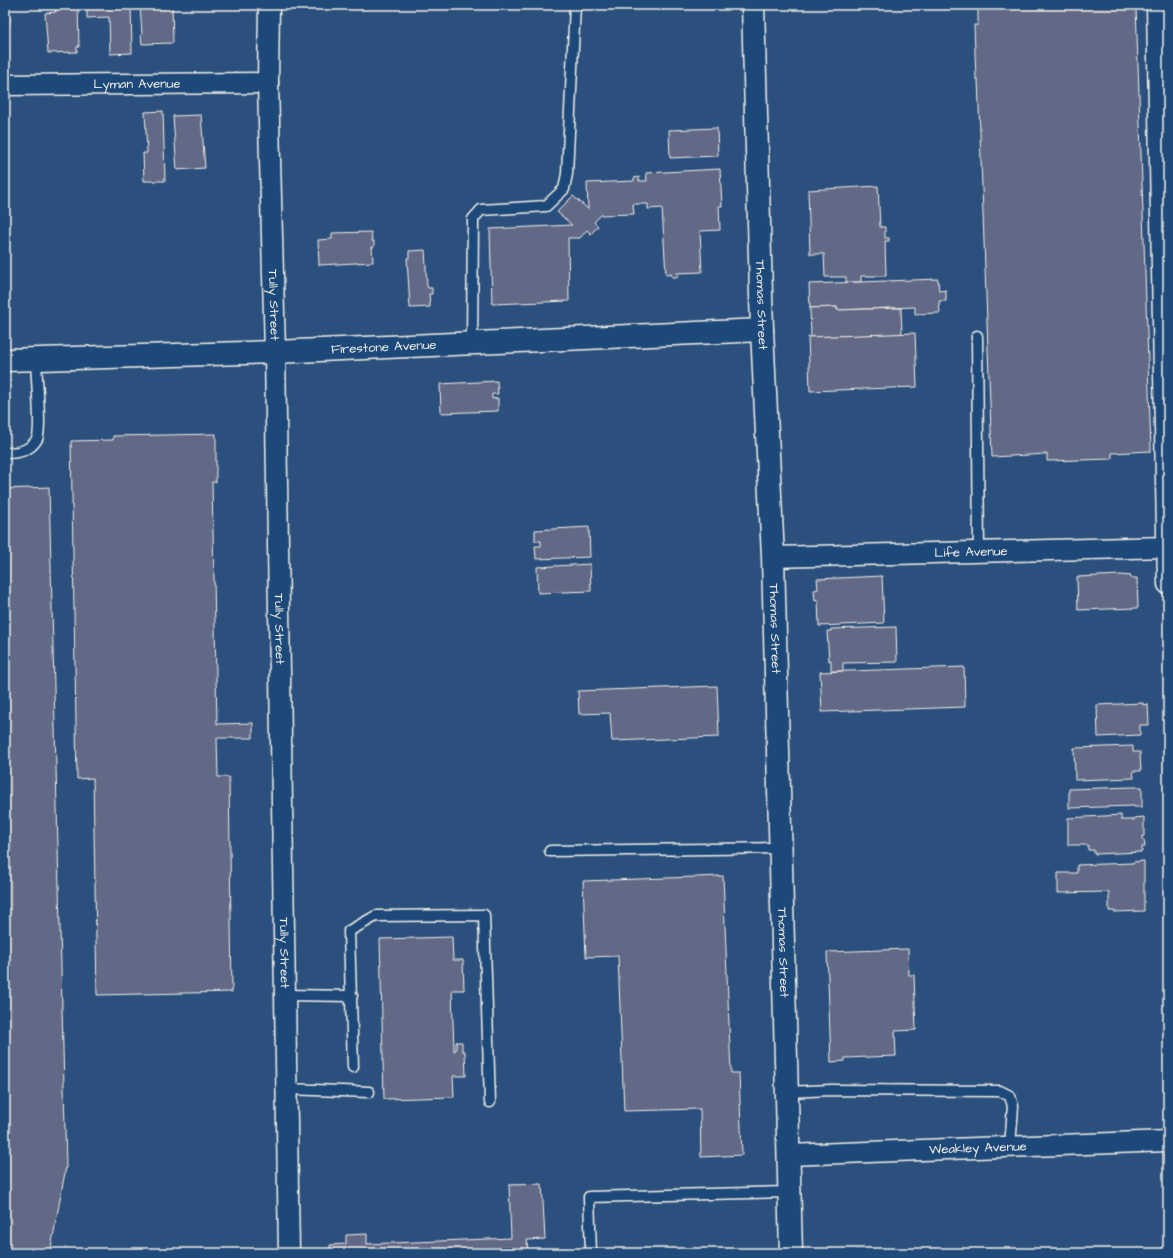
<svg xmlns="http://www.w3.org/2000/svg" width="1173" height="1258" viewBox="0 0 1173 1258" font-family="'Architects Daughter',sans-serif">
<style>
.building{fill:#626987;stroke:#f4f1e8}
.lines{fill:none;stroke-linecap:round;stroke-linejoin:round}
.lane-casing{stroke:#f4f1e8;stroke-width:13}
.street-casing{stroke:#f4f1e8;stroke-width:23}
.secondary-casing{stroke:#f4f1e8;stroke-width:25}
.primary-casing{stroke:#f4f1e8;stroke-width:25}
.lane{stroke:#1f4a7a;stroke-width:10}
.street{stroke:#1f4a7a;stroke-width:20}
.secondary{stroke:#1f4a7a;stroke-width:22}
.primary{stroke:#1f4a7a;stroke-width:22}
.labels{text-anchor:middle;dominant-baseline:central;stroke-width:3;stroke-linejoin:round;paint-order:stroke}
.street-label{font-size:13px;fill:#f4f1e8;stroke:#1f4a7a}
</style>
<rect width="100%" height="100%" fill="#2c507d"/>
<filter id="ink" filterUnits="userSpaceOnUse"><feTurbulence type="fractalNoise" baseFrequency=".025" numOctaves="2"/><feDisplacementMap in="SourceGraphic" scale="8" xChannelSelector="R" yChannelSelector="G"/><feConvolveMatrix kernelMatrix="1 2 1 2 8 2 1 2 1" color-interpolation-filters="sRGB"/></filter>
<g filter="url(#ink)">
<!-- building -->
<g class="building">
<path d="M5 5H7L8 18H10V24L8 23 9 54H5Z"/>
<path d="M57 5H78L79 47H77V52L48 53 45 13 56 12 55 10H57Z"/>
<path d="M87 5H131L132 53 110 54 109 17 87 18Z"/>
<path d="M140 5H172L173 43 142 44 141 35H142Z"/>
<path d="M978 5H1136L1151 451 1112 453V459L1047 461V454L992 457 978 79H976L974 25H978Z"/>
<path d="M163 111 165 181H144L143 153H147L145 112Z"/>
<path d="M201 115 205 168 177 170 173 116Z"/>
<path d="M717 128 718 156 670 158 669 130Z"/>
<path d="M720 169 722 206H719L720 230 700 231 702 272 677 273 678 277H672L671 274 666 275 662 208 648 209V204H633L634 214 601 215 594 222 598 226 591 234 587 230 580 238H568L569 301 492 304 490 229 572 225 557 212 573 196 588 209 587 183 634 181V178L639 177V181H647L646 173Z"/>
<path d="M878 186 880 227H885V238H889V241H885L886 276H861V282H846V277H825L824 254H810L808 190Z"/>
<path d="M371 232 372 241H374V247H372L373 262 319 265 318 240 332 239V233Z"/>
<path d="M425 250 427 286 428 288H432V294H429L430 307 410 308 407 258H409V251Z"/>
<path d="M938 279 939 291 946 290V301H939L940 313 915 314V307L837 310V307L810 308 809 284Z"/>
<path d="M837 307V310L901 308 902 334 811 337 810 308Z"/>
<path d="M915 333 917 387 810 391 808 337Z"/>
<path d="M497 381 498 394H492V399L498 398V411L441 413 440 384Z"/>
<path d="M216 434V482H212L217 724 253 723V738H217L218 777H229L232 992 97 995 93 778 77 779 71 441 113 440V436Z"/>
<path d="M49 487 66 1167 50 1253H5V489Z"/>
<path d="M589 527 590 557 536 559 535 546H541V541H535V530Z"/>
<path d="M590 564 591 591 538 593 537 567Z"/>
<path d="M1121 575 1131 576V578H1137L1138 608 1078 610 1077 577Z"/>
<path d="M882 576 884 623 819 626 818 600 815 601 814 590 818 589 817 579Z"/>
<path d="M896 627 897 662 843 663V671H831V660L829 661 827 631H831V629Z"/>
<path d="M964 667 965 707 822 712 820 672Z"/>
<path d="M717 686 719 737 612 741 610 713 579 714 578 691Z"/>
<path d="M1143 703V705L1148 704 1149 725H1140V735L1098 737 1097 705Z"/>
<path d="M1133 746V752H1140L1141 771H1133L1134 778 1075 780 1074 748Z"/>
<path d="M1133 787H1142V807H1134V806L1069 808V789Z"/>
<path d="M1121 815V820H1134V818L1144 817V836H1142V840H1144L1145 847H1142V852L1094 854V850H1088V845H1068V818Z"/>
<path d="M1144 861V911L1114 912V911H1109V892L1058 893V873H1077V865L1133 863V862Z"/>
<path d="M723 876 731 1073H739L742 1155 701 1157 700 1109 624 1111 618 956 586 957 583 881Z"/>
<path d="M452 937 453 960H463L464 990H452L454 1051 456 1050V1042H462V1051H465L466 1076H453L454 1097 384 1099 380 939Z"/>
<path d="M908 949 909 975H914L916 1030 895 1031 896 1056 845 1058V1061L831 1062 827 952Z"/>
<path d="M542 1184 545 1239 527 1240 528 1253H330V1245L346 1244V1235L367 1234V1244L511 1238 509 1185Z"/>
<path d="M901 1250V1253H855V1251Z"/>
</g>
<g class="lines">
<defs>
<g id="lane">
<path d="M977 336 979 552"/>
<path d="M472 343 473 219 481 210 546 206 564 189 567 174 575 5"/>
<path d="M5 453C18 453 30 451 37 439 42 430 36 374 36 360"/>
<path d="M550 851 780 848"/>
<path d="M285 995 352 996"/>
<path d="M353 1067 349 931 376 916 484 915 490 1102"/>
<path d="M286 1089 369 1092"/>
<path d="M787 1092 831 1090 1000 1091 1010 1096 1013 1106 1010 1147"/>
<path d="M591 1253 589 1197 789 1192"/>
</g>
<g id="street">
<path id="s1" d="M269 5 268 83 275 352 289 1253"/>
<path d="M1157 5 1168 584"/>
<path id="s2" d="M5 85 268 83"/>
<path id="s3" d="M773 557 1168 547"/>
<path id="s4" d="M788 1155 1168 1141"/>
</g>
<g id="secondary">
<path id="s5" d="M5 360 275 352 762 330"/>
</g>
<g id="primary">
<path id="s6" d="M753 5 762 330 773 557 791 1253"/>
</g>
</defs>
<!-- lane casing -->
<use href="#lane" class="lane-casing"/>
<!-- street casing -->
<use href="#street" class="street-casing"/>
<!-- secondary casing -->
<use href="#secondary" class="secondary-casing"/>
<!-- primary casing -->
<use href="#primary" class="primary-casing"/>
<!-- lane -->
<use href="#lane" class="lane"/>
<!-- street -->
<use href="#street" class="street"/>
<!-- secondary -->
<use href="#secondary" class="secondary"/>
<!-- primary -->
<use href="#primary" class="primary"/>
</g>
</g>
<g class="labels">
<!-- street labels -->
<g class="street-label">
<text stroke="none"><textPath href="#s2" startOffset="132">Lyman Avenue</textPath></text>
<text stroke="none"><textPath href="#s1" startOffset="300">Tully Street</textPath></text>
<text stroke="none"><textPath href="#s6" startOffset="300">Thomas Street</textPath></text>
<text stroke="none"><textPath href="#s5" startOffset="379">Firestone Avenue</textPath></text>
<text stroke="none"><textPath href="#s3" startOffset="198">Life Avenue</textPath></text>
<text stroke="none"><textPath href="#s1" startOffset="624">Tully Street</textPath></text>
<text stroke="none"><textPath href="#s6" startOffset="624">Thomas Street</textPath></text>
<text stroke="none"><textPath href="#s1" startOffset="948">Tully Street</textPath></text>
<text stroke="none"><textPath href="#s6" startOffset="948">Thomas Street</textPath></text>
<text stroke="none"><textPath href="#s4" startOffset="190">Weakley Avenue</textPath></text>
</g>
</g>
<!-- margin -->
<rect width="1173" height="1258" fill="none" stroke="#1f4a7a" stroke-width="20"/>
<rect x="10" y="10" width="1153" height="1238" fill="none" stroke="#f4f1e8" stroke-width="1.5" filter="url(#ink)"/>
</svg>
